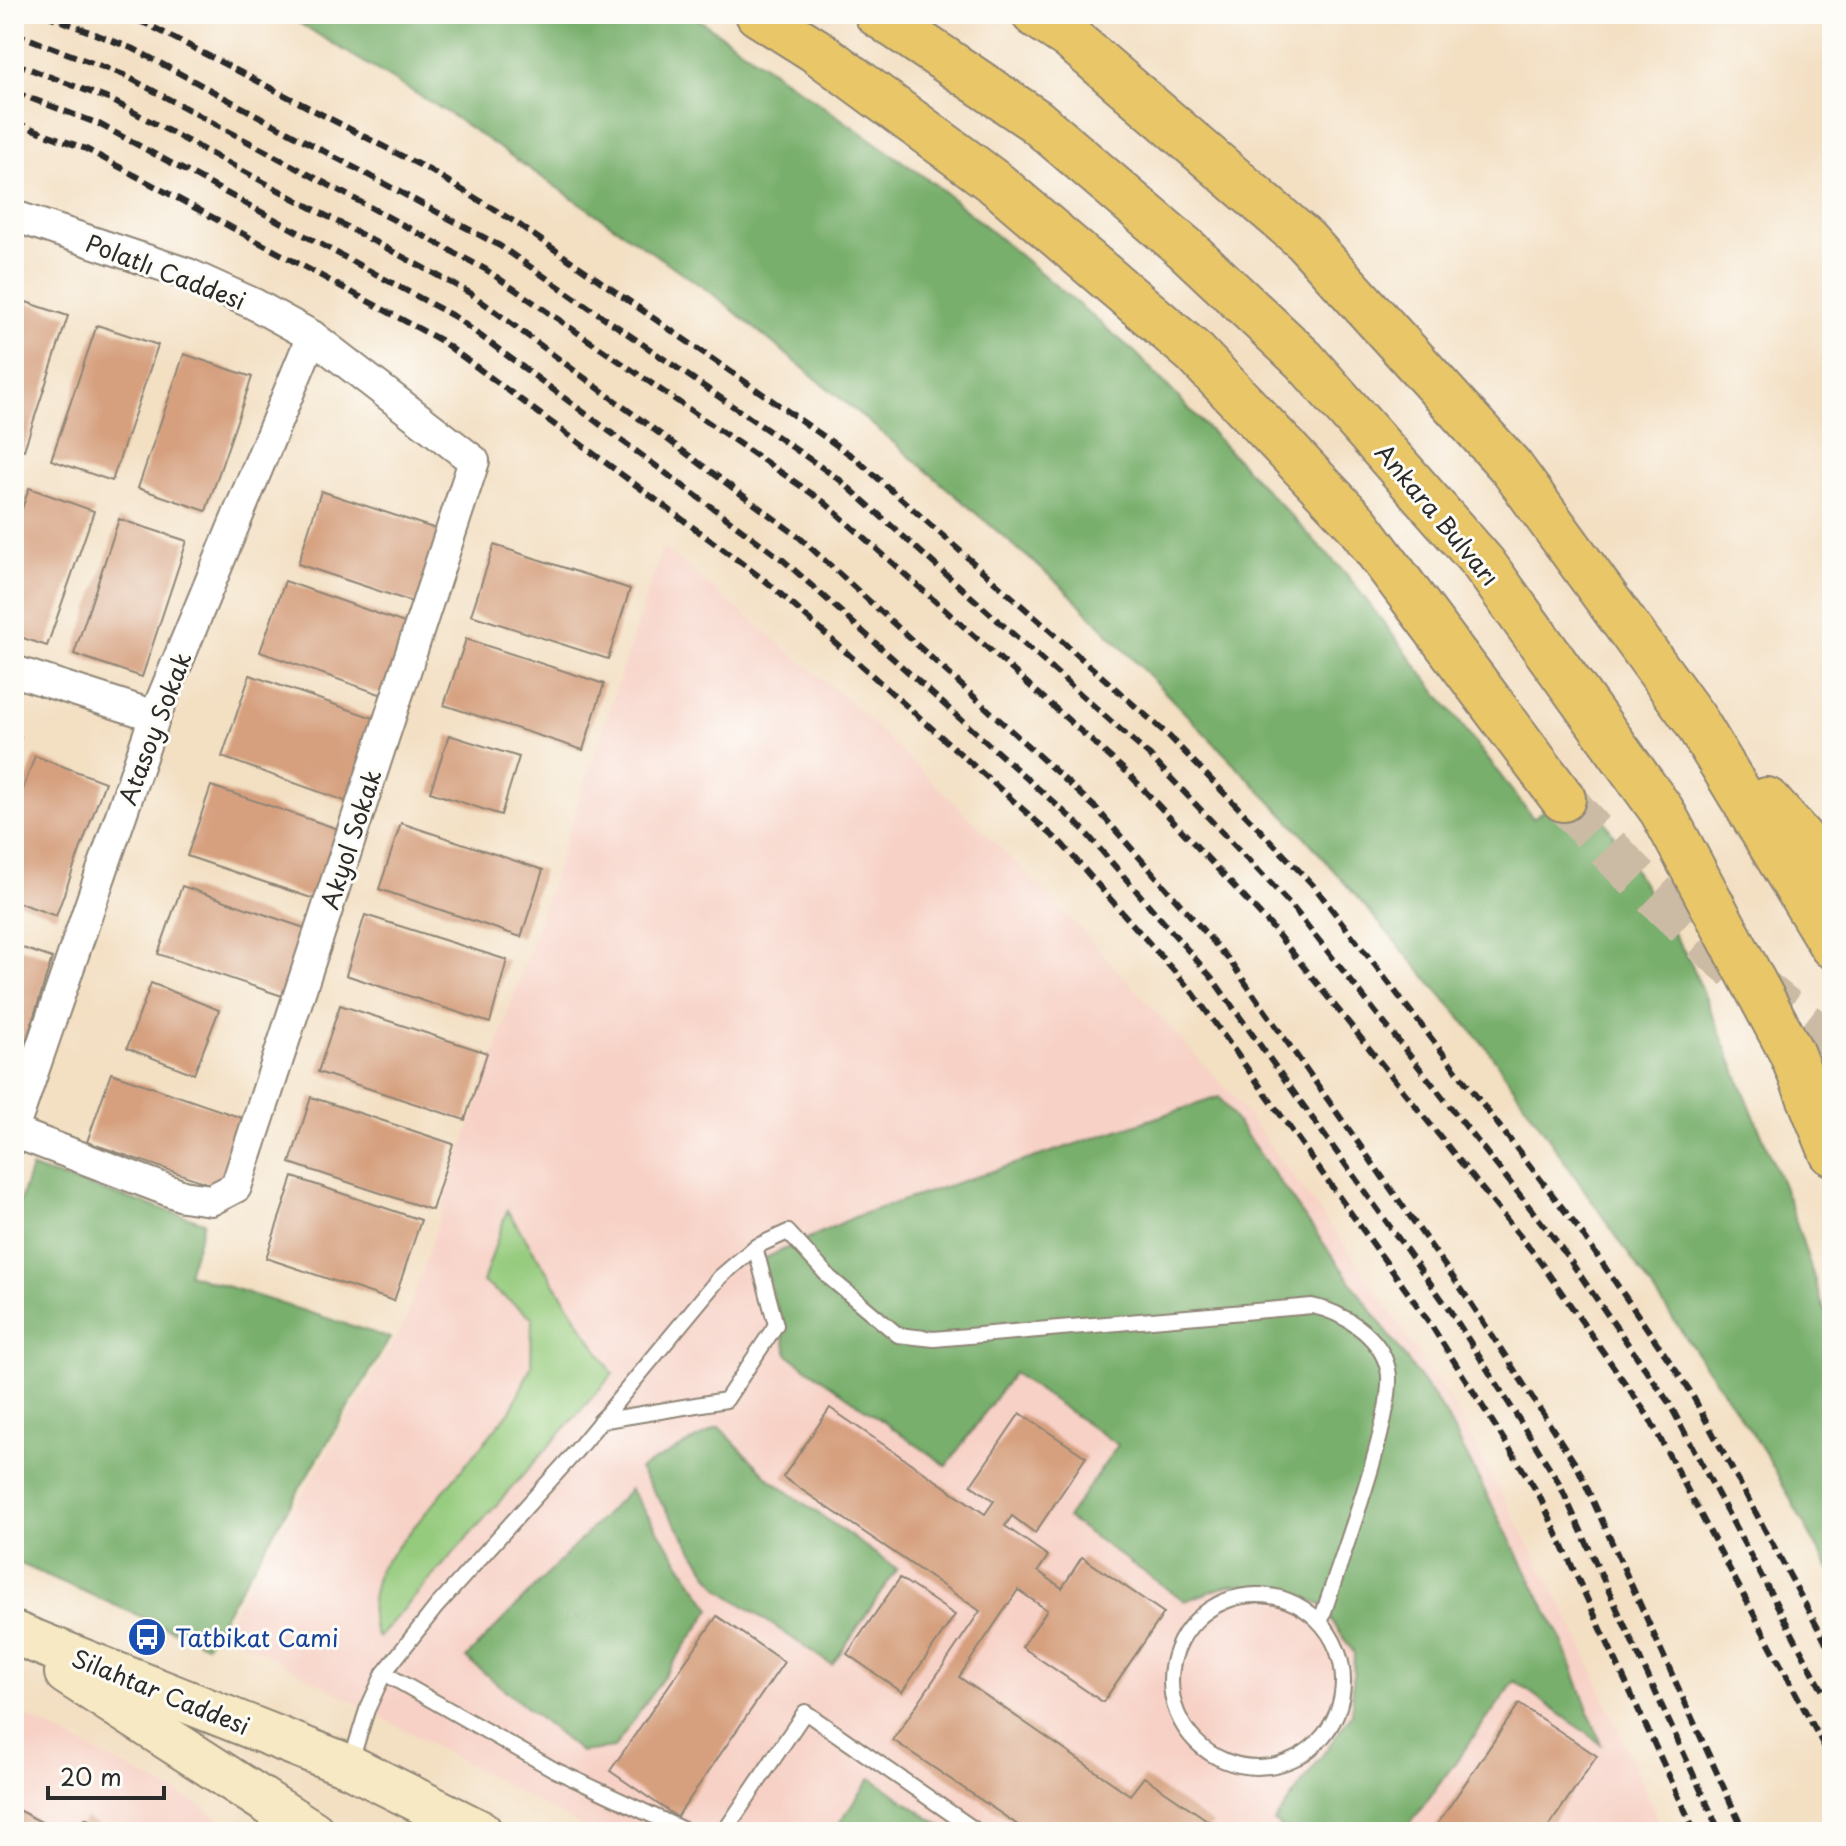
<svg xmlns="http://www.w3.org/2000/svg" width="1846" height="1846" viewBox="0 0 1846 1846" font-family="'Playpen Sans',sans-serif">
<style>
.built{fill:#f7d1c6}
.green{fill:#95cb7d;stroke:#607b54;stroke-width:2}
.forest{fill:#78af6c;stroke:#526d4c;stroke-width:2}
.building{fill:#d6a07f}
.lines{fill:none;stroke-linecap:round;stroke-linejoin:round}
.primary-tunnel{stroke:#cbbba4;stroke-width:44;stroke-dasharray:44 22;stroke-linecap:butt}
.lane-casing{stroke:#8f8576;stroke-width:18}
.street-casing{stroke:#8f8576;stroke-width:34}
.secondary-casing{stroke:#8f8576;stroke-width:46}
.primary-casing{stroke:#8f8576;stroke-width:48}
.lane{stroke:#fff;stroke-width:14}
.street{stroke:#fff;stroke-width:30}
.secondary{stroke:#f6e9c3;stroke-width:42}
.primary{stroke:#e9c769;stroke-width:44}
.rail{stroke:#2b2b2b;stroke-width:6;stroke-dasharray:12 6;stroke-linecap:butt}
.labels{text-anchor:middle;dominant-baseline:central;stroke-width:6;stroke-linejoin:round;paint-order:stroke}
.street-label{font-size:24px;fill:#2b2b2b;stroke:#fdfcf7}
.transit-label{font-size:24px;fill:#164399;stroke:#fdfcf7;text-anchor:start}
</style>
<rect width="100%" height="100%" fill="#fdfcf7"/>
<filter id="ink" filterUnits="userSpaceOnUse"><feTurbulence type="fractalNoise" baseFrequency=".0125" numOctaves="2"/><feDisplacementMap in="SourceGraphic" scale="16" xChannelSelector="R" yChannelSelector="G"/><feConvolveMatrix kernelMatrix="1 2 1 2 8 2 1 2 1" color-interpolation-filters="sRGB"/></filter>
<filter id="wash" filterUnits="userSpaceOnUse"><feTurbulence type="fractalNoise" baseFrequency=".006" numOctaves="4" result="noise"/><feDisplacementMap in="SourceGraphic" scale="32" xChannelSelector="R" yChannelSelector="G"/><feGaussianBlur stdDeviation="1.8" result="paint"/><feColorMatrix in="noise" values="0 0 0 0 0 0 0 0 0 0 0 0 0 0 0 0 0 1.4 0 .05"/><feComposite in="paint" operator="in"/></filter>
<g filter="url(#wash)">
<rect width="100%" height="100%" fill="#f3dfc2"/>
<!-- built -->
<g class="built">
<path d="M663 547 849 701 1048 894 1238 1102 1357 1262 1456 1409 1575 1630 1663 1832H592L222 1630 405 1322Z"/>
<path d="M14 1710 200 1805 236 1832H14Z"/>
</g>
<!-- green -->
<path class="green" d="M507 1210 613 1374 378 1638C367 1614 372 1594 379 1569L511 1410 531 1367 532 1317 483 1282Z"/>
<!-- forest -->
<g class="forest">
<path d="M284 14H691L936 185 1136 353 1347 575 1533 818 1583 785 1691 963 1790 1203 1832 1334V1575L1764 1451 1486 1047 1306 838 1065 589 880 431 713 294 448 113Z"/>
<path d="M1219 1097 1444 1412 1561 1638 1601 1744 1515 1681 1404 1832H1287L1274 1822 1352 1714 1354 1653 1321 1605 1282 1586 1229 1585 1185 1601 1067 1518 1118 1445 1013 1373 947 1466 788 1355 763 1259 859 1215Z"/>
<path d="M31 1168 204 1222 188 1274 390 1338 206 1645 14 1561V1218Z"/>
<path d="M719 1427 771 1480 897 1569 832 1665 718 1588 639 1469Z"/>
<path d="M630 1489 711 1609 614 1748 580 1752 466 1658Z"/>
<path d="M871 1778 950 1832H833Z"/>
</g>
<g id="blocks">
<!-- building -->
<g class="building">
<path d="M14 298 68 316 24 450 14 446Z"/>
<path d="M97 325 158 345 112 481 51 460Z"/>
<path d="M184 354 252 377 206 511 138 488Z"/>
<path d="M29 488 94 511 47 646 14 635V532Z"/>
<path d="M321 491 442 531 418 604 298 564Z"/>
<path d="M119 519 187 541 142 677 74 654Z"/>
<path d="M494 545 630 589 608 659 471 615Z"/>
<path d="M285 581 416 627 391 698 260 652Z"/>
<path d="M466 639 604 684 583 750 444 705Z"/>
<path d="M250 675 385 722 356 805 222 757Z"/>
<path d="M14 735 21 737 14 756Z"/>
<path d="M449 735 519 757 501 815 430 792Z"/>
<path d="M35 756 105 782 56 916 14 901V814Z"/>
<path d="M211 786 347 832 323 902 187 856Z"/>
<path d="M401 823 543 870 521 937 379 889Z"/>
<path d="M182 886 316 932 294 1000 158 954Z"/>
<path d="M365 915 507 960 490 1023 346 975Z"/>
<path d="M14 945 52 958 15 1077H14Z"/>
<path d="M151 983 219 1010 194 1074 127 1048Z"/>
<path d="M340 1005 487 1053 465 1120 318 1072Z"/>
<path d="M111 1073 251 1121 227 1190 87 1142Z"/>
<path d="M311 1097 453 1144 432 1210 290 1163Z"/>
<path d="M293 1177 421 1220 394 1301 266 1258Z"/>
<path d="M830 1408 985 1514 994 1501 971 1485 1020 1413 1086 1457 1035 1533 1012 1516 1005 1526 1048 1556 1038 1571 1062 1588 1082 1557 1164 1613 1103 1702 1022 1647 1047 1610 1018 1590 959 1677 1130 1795 1144 1777 1213 1824 1207 1832H1028L893 1740 980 1611 783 1477Z"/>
<path d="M900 1578 955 1615 902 1692 847 1654Z"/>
<path d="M717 1616 784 1662 677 1817 610 1771Z"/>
<path d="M1519 1704 1597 1756 1545 1832H1432Z"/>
<path d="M14 1808 61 1832H14Z"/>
<path d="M85 1818 113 1832H78Z"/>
</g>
</g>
</g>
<g filter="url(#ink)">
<use href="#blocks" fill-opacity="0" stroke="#8f8576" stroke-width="2"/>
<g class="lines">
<!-- primary-tunnel -->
<path class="primary-tunnel" d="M1563 799C1644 891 1734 972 1832 1045"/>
<defs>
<g id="lane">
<path d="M600 1421 726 1400 776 1325 755 1247"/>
<circle cx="1257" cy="1681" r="86"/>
<path d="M384 1673 555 1770 688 1832"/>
<path d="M350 1764 367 1710 384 1673 436 1607 571 1457 720 1277 755 1247 788 1232 830 1278 898 1335 934 1339 1312 1306C1342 1312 1380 1335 1388 1369 1398 1411 1336 1571 1321 1621"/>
<path d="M724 1832 805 1712 978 1832"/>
</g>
<g id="street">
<path d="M14 216 188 274 254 304 312 336 474 461 236 1187 211 1200 183 1196 14 1132"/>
<path d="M14 671 155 716"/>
<path d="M14 1127 155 716 312 336"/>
</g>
<g id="secondary">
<path d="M14 1633 349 1766 481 1832"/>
<path d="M66 1673 313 1832"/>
</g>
<g id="primary">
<path d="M758 14 815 50 998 185 1195 353 1357 524 1563 799"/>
<path d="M877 14 1036 121 1186 249 1304 360 1483 563 1662 811 1791 1052 1832 1153"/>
<path d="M1034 14 1069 37 1305 240 1511 467 1695 720 1832 946"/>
<path d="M1767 800 1832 873"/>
</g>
</defs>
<!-- lane casing -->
<use href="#lane" class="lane-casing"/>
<!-- street casing -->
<use href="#street" class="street-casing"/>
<!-- secondary casing -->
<use href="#secondary" class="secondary-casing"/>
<!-- primary casing -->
<use href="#primary" class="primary-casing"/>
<!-- lane -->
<use href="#lane" class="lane"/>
<!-- street -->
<use href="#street" class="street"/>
<!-- secondary -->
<use href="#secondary" class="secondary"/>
<!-- primary -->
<use href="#primary" class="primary"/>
<!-- rail -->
<g class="rail">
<path d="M44 14 136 50 500 246 840 480 1150 756 1291 905 1557 1242 1669 1403 1832 1708"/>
<path d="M121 14 149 25 431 171 515 222 855 458 1169 736 1313 885 1578 1228 1690 1391 1832 1654"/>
<path d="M14 33 124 75 485 269 824 502 1130 775 1270 925 1536 1256 1648 1416 1832 1761"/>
<path d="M14 63 111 100 470 293 799 537 1097 809 1230 961 1469 1300 1578 1468 1744 1832"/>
<path d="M14 92 99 124 455 317 783 560 1080 826 1212 978 1451 1312 1558 1481 1720 1832"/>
<path d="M14 122 86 149 440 340 767 582 1062 844 1194 994 1431 1325 1539 1495 1695 1832"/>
</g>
</g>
</g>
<!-- icons -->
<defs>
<symbol id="bus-disc" viewBox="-11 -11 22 22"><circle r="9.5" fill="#1a4fb4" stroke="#fdfcf7"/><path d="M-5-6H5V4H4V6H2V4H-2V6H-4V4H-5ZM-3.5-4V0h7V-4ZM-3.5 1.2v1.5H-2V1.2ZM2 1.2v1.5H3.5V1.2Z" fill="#fff"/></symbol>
</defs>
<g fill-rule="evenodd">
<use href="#bus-disc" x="125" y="1615" width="44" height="44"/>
</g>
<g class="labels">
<!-- street labels -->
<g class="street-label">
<text transform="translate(166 271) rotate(21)">Polatlı Caddesi</text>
<text transform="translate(1438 514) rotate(50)">Ankara Bulvarı</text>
<text transform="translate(154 728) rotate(-69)">Atasoy Sokak</text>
<text transform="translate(350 839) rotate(-72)">Akyol Sokak</text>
<text transform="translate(161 1691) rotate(22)">Silahtar Caddesi</text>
</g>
<!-- transit labels -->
<g class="transit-label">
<text x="175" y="1637">Tatbikat Cami</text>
</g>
</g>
<!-- margin -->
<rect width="1846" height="1846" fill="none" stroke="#fdfcf7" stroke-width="48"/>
<!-- scale -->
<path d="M48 1786v12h116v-12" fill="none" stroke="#2b2b2b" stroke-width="4"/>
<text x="60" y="1786" font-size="24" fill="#2b2b2b" stroke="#fdfcf7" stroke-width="6" paint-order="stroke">20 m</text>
</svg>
